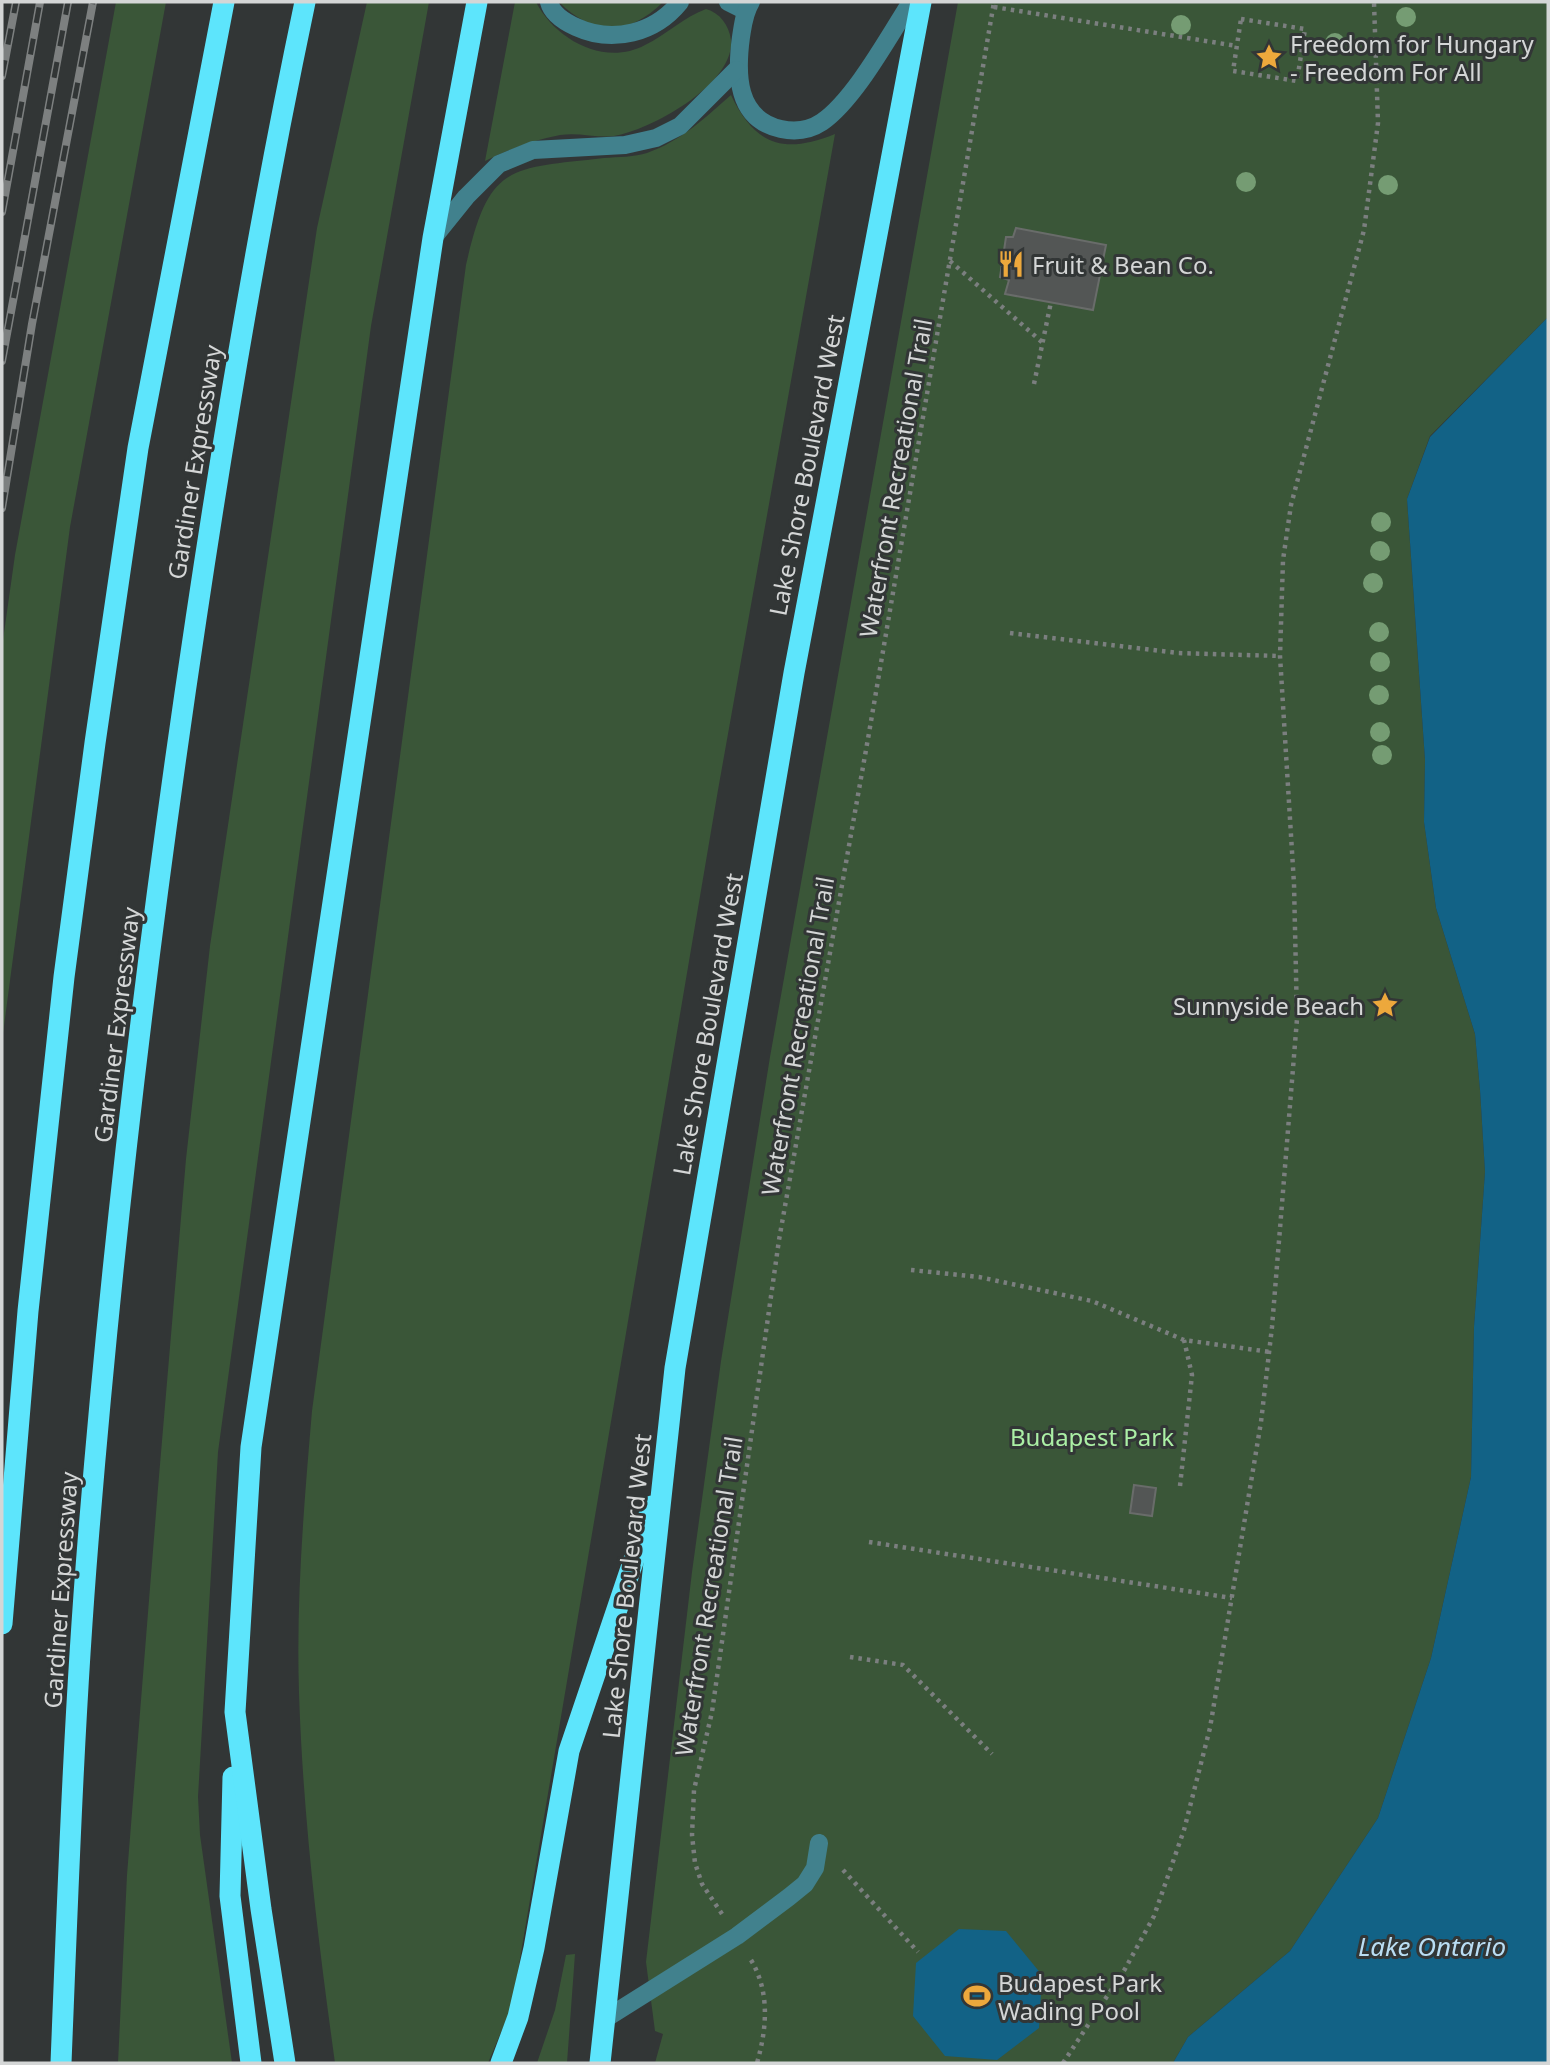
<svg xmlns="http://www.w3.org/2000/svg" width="1550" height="2065" viewBox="0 0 1550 2065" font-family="'Noto Sans',sans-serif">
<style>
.green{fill:#3a5638}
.water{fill:#126286}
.building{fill:#535655;stroke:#696c6a;stroke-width:2}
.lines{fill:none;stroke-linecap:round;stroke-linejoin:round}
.path{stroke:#7b7f7f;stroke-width:4.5;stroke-dasharray:3.5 5;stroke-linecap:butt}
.minor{stroke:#41818d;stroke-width:18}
.highway{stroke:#5de5fc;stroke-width:21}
.rail-casing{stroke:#7d8080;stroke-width:8}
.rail{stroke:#323636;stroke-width:5;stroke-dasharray:16;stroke-linecap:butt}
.tree{fill:#759c73}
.labels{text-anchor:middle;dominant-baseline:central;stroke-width:6;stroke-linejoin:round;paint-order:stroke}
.poi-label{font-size:24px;fill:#d4d6d6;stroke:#323636;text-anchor:start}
.street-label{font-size:24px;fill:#d4d6d6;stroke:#323636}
.park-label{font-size:24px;fill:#abefa5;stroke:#323636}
.water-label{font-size:26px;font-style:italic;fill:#b9ddf3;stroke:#323636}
</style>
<rect width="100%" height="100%" fill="#323636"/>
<!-- green -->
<g class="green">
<path d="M116 2H166L70 527 2 1041V647L15 555Z"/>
<path d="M367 2H429L371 326 218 1452 198 1797 200 1835 232 2063H118L127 1875 158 1488 186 1159 210 946 317 228Z"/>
<path d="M515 2H536C555 39 604 67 645 45 666 35 684 17 706 9 720 13 729 25 731 40 735 84 651 130 614 136 597 138 578 132 560 135 533 140 510 149 485 161Z"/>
<path d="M559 2H663C629 36 593 36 559 2Z"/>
<path d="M958 2H1548V317L1430 436 1407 499 1425 760 1424 822 1436 908 1475 1034 1480 1090 1485 1172 1474 1327 1471 1477 1431 1658 1378 1818 1290 1951 1188 2037 1173 2063H655L663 2034 655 2031 646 1962 692 1572 721 1361 770 1057Z"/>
<path d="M731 95C755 145 783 155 835 134L718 790 512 2006 488 2063H335C318 1940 303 1817 299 1693 296 1598 304 1505 312 1411L466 265C489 162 510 169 604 158 618 157 635 157 647 153 681 141 705 118 731 95Z"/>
<path d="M575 1954 567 2063H537L555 2010 566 1955Z"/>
</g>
<!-- water -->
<g class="water">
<path d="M1548 317V2063H1173L1188 2037 1290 1951 1378 1818 1431 1658 1471 1477 1474 1327 1485 1172 1480 1090 1475 1034 1436 908 1424 822 1425 760 1407 499 1430 437Z"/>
<path d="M959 1929 1006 1931 1042 1975 1039 2028 997 2060 945 2056 913 2016 916 1963Z"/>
</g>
<!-- building -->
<g class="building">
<path d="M1016 228 1106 245 1093 310 1005 294 1009 280 1000 277 1006 237H1013Z"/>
<path d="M1134 1485 1156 1488 1152 1516 1130 1513Z"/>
</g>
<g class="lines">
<!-- path -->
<g class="path">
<path d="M994 7 1237 46"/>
<path d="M1241 19 1305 29 1297 81 1233 71Z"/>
<path d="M950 261 1043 343"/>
<path d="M1034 384 1051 302"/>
<path d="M1010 633 1178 653 1280 656"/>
<path d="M911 1270 979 1277 1092 1301 1184 1340 1270 1352"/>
<path d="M1180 1486 1192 1375 1184 1340"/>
<path d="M869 1542 1232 1598"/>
<path d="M850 1657 903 1665 992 1754"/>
<path d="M843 1870 918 1952"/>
<path d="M722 1914 702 1884 695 1863 692 1835 694 1790 712 1712 779 1240 869 733 994 2"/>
<path d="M751 1960C770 1992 767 2028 757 2063"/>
<path d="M1063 2063 1125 1969 1154 1916 1184 1830 1210 1728 1261 1422 1272 1327 1297 1019 1294 884 1280 656 1283 560 1291 505 1364 230 1378 123 1374 2"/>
</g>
<!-- minor -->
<g class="minor">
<path d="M549 2C552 14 565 22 576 27 613 44 655 33 680 2"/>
<path d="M728 2 746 11"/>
<path d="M751 2C744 13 743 25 741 37 736 74 736 119 781 129 795 132 810 130 822 122 855 99 889 36 911 2"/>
<path d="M433 238 466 197 499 164 533 150 625 145 656 138 680 126 736 70"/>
<path d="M605 2019 737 1936 789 1897 805 1884 815 1868 819 1843"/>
</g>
<!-- highway -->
<g class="highway">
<path d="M2 1624 28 1311 64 977 95 743 138 448 224 2"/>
<path d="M233 1777 230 1896 251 2063"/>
<path d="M61 2063C68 1889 74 1715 88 1542 113 1233 150 925 196 619 227 412 262 206 305 2"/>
<path d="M285 2063 261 1909 235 1712 251 1447 433 238 477 2"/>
<path d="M501 2063 518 2017 534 1948 569 1751 652 1506"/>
<path d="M600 2063 675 1368 794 673 921 2"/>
</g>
<defs>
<g id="rail">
<path d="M2 76 16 2"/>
<path d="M2 212 40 2"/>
<path d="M2 361 68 2"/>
<path d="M2 508 32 324 93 2"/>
</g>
</defs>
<!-- rail casing -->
<use href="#rail" class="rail-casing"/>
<!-- rail -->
<use href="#rail" class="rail"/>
</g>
<!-- trees -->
<g class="tree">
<circle cx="1406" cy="17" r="10"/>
<circle cx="1181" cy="25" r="10"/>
<circle cx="1335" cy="43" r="10"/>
<circle cx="1246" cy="182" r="10"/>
<circle cx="1388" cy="185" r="10"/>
<circle cx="1381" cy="522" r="10"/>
<circle cx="1380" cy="551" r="10"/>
<circle cx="1373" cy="583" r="10"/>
<circle cx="1379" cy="632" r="10"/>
<circle cx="1380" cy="662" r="10"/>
<circle cx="1379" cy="695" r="10"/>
<circle cx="1380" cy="732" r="10"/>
<circle cx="1382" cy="755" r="10"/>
</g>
<!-- icons -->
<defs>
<symbol id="sight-bare" viewBox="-9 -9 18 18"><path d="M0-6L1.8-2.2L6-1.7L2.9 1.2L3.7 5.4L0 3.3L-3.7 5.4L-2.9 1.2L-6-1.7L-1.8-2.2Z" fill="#eda83c" stroke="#323636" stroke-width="2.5" paint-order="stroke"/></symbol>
<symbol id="restaurant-bare" viewBox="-9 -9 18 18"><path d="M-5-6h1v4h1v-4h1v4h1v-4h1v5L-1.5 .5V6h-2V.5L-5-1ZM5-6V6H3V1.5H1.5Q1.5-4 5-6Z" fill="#eda83c" stroke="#323636" stroke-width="2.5" paint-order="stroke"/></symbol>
<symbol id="stadium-bare" viewBox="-9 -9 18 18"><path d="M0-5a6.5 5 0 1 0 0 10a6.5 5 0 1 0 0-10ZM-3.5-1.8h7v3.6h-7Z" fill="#eda83c" stroke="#323636" stroke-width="2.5" paint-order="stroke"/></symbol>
</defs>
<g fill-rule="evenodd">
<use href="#sight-bare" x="1250" y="38" width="38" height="38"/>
<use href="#restaurant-bare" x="992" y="245" width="38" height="38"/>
<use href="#sight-bare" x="1366" y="986" width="38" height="38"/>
<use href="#stadium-bare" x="958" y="1977" width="38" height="38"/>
</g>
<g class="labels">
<!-- poi labels -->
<g class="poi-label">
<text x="1290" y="43">Freedom for Hungary<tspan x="1290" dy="28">- Freedom For All</tspan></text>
<text x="1032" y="264">Fruit &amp; Bean Co.</text>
<text x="1364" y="1005" text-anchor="end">Sunnyside Beach</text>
<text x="998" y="1982">Budapest Park<tspan x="998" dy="28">Wading Pool</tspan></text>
</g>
<!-- street labels -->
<g class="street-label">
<text transform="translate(194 462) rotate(-81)">Gardiner Expressway</text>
<text transform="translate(806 465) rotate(-79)">Lake Shore Boulevard West</text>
<text transform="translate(895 478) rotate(-80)">Waterfront Recreational Trail</text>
<text transform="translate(707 1024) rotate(-80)">Lake Shore Boulevard West</text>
<text transform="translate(116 1025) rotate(-83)">Gardiner Expressway</text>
<text transform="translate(797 1036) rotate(-80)">Waterfront Recreational Trail</text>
<text transform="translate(626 1586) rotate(-84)">Lake Shore Boulevard West</text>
<text transform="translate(60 1590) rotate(-86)">Gardiner Expressway</text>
<text transform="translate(708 1596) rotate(-81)">Waterfront Recreational Trail</text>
</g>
<!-- park labels -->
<g class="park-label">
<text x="1092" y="1436">Budapest Park</text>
</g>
<!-- water labels -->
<g class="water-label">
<text x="1432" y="1946">Lake Ontario</text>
</g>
</g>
<!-- border -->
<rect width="1550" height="2065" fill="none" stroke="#d4d6d6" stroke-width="7"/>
</svg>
